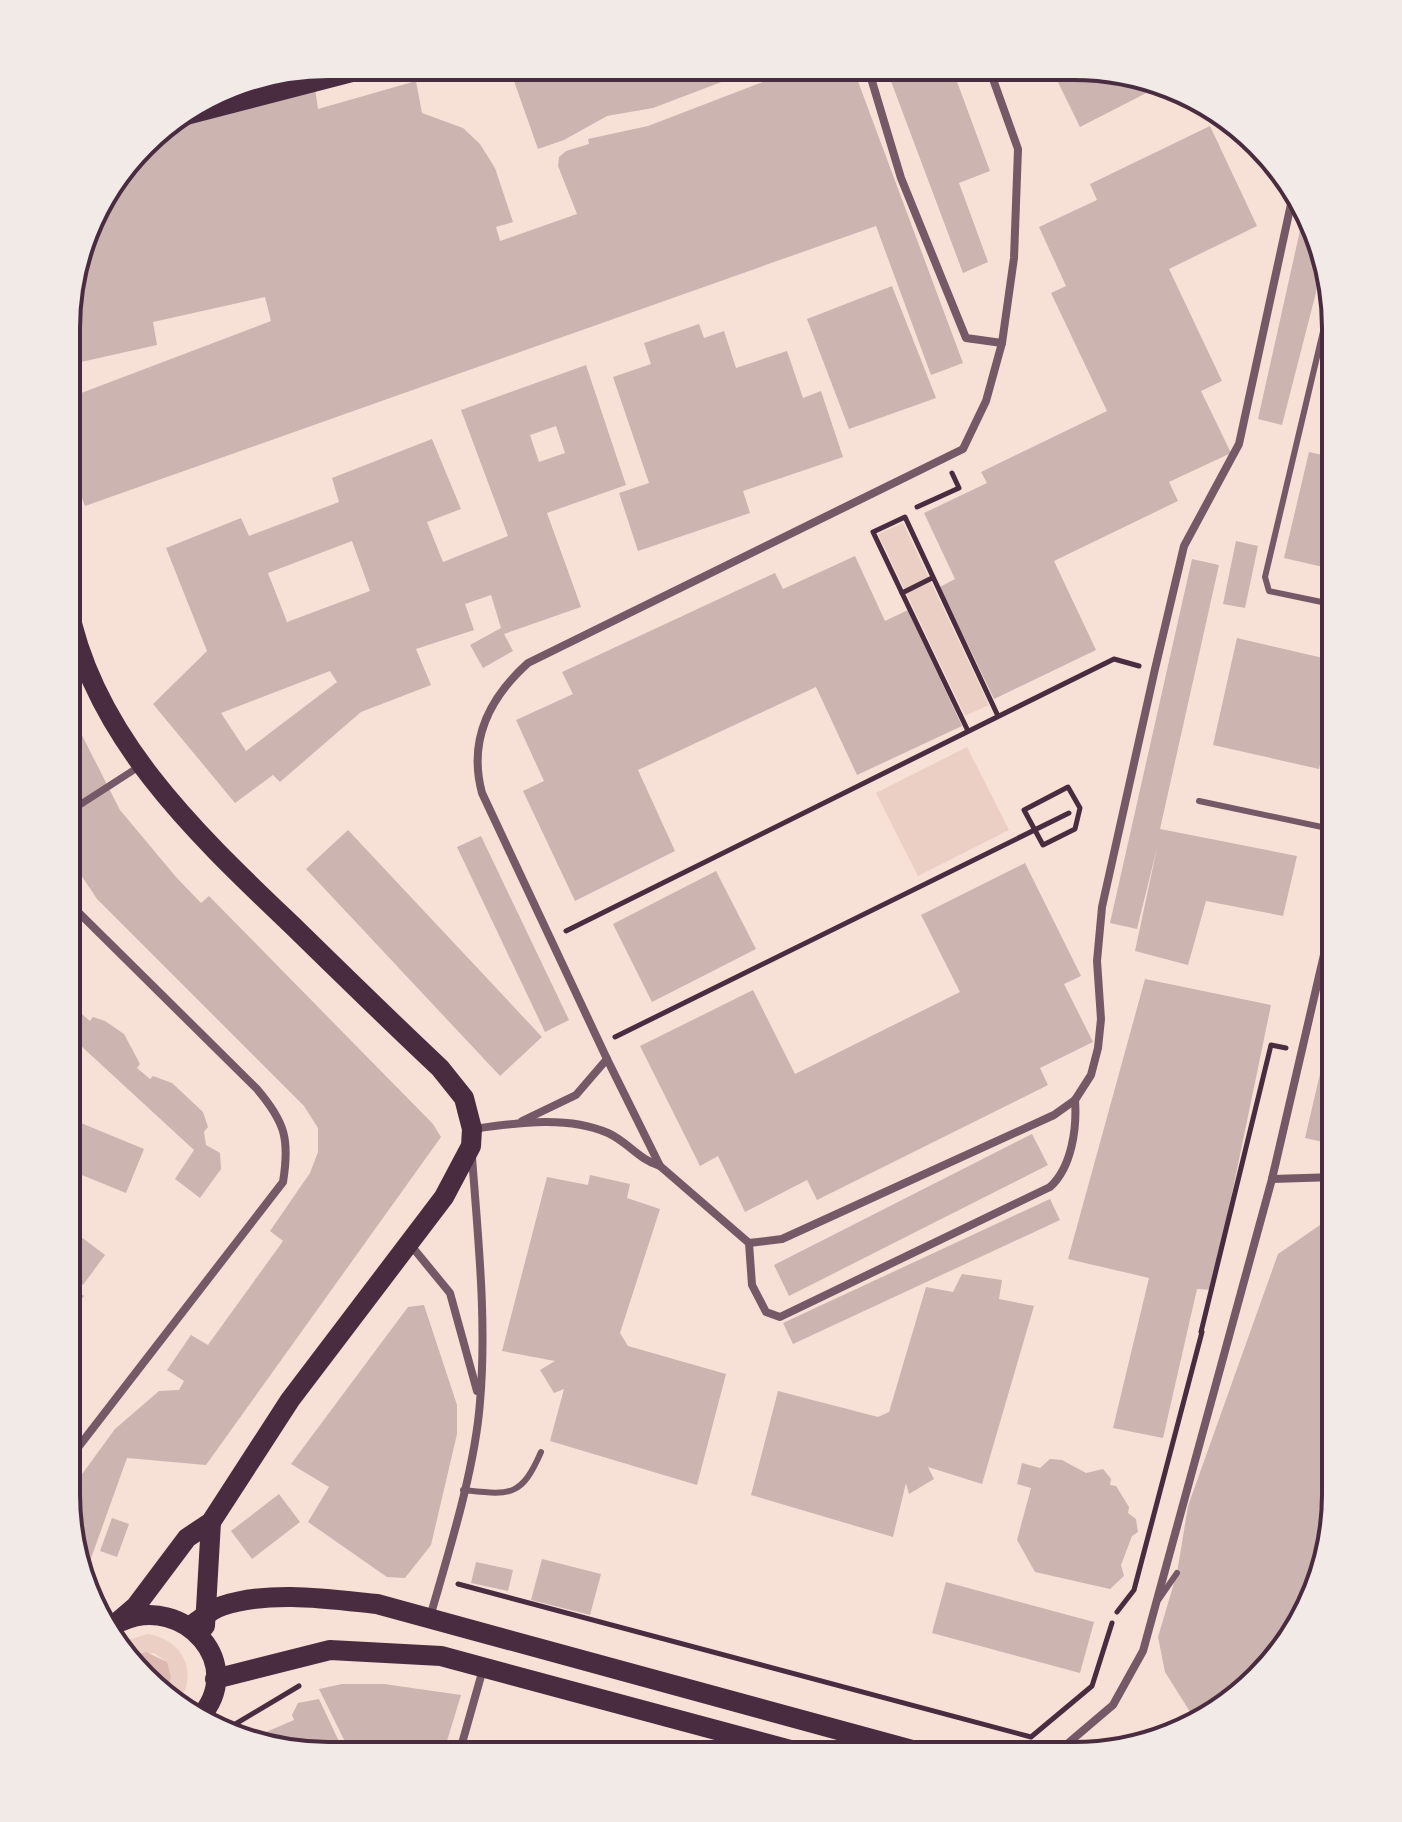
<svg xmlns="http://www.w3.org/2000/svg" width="1402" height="1822" viewBox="0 0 1402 1822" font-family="'Zilla Slab',serif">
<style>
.green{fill:#ebcfc5}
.water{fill:#dcb8b0}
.building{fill:#ccb4b1;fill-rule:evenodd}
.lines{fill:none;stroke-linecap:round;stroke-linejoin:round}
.path{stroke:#4a2c40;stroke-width:5}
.service{stroke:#755966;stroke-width:6}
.pedestrian{stroke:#755966;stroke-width:7}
.minor{stroke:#755966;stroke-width:8}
.primary{stroke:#4a2c40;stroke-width:20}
.rim{fill:none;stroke:#4a2c40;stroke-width:4}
</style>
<rect width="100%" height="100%" fill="#f7e1d7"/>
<!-- green -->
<g class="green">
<path d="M903 523 989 705 965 716 878 534Z"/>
<path d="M967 747 1009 830 918 876 876 793Z"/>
<path d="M148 1634C186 1641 199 1675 177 1706L165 1692 169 1685 167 1662 154 1653 134 1656 121 1642Z"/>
</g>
<!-- water -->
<path class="water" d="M146 1652 167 1662 171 1677 165 1692 134 1656Z"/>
<!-- building -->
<g class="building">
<path d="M509 67H761L653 108 607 116 564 140 538 149Z"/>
<path d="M802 67 853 68 963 363 931 375 876 226 85 506 68 461V398L271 321 265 297 153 322 157 345 81 362 68 320V294L101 198 156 131 315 88 318 109 416 81 422 113 463 128 480 144 495 168 513 222 496 227 500 241 577 214 558 166 559 157 566 151 589 144 588 139 648 126Z"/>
<path d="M886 68H952L990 171 959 183 988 262 963 273Z"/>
<path d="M1051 68H1108L1156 88 1080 127Z"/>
<path d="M1210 126 1257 226 1169 269 1222 381 1201 391 1231 453 1169 482 1178 501 1054 561 1096 650 994 699 940 587 955 579 924 513 987 483 981 472 1107 411 1051 293 1066 286 1039 227 1097 200 1090 184Z"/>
<path d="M1305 208 1322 269 1282 425 1258 419Z"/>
<path d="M892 286 936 398 849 429 807 319Z"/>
<path d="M699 324 704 338 724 331 736 368 787 351 803 398 821 391 843 457 743 491 750 513 638 551 619 493 649 483 613 377 651 364 644 343Z"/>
<path d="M586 365 626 485 547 513 581 607 504 634 513 651 483 668 470 645 501 628 491 595 465 604 474 630 416 649 431 685 361 712 280 782 273 775 235 803 153 704 207 651 166 548 241 518 249 536 339 502 332 478 432 439 461 509 427 522 443 562 508 536 461 410ZM556 426 565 453 539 462 530 435ZM352 541 370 591 287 622 268 573ZM330 671 337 682 246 751 221 713Z"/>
<path d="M1309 452 1336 458V570L1284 558Z"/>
<path d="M1236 541 1258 546 1245 608 1223 604Z"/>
<path d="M855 556 885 621 908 610 962 726 857 775 816 687 638 770 675 851 575 901 523 791 544 781 516 720 573 694 562 672 775 573 783 589Z"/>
<path d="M1192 559 1219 565 1160 829 1297 856 1283 916 1206 901 1188 965 1135 951 1157 848 1137 929 1110 923Z"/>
<path d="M1237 638 1336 661V695L1319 769 1213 745Z"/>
<path d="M68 708 120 810 176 877 201 903 209 896 433 1124 441 1137 206 1465 127 1458 85 1575 66 1496 115 1429 159 1391 179 1390 184 1381 167 1370 191 1335 208 1345 283 1241 270 1231 310 1173 318 1152V1128L304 1106 97 899 67 854Z"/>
<path d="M348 830 542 1037 500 1076 306 869Z"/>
<path d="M481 836 569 1020 545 1032 457 847Z"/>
<path d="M1025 863 1081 976 1064 984 1093 1042 1040 1068 1048 1085 817 1200 807 1180 745 1212 718 1156 700 1166 640 1046 753 990 795 1074 960 992 921 915Z"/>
<path d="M716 871 756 949 652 1002 613 924Z"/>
<path d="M1145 979 1271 1005 1212 1290 1197 1289 1163 1438 1113 1428 1149 1278 1068 1259Z"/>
<path d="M67 987 76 997 80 1007 77 1010 90 1021 93 1017 105 1021 124 1034 140 1064 137 1068 150 1079 153 1076 172 1083 203 1112 208 1127 204 1132 206 1145 220 1153 221 1169 200 1198 175 1179 194 1150 67 1033Z"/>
<path d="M1330 1031 1336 1033V1145L1305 1138Z"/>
<path d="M76 1121 144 1149 126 1193 67 1169V1144Z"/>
<path d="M1032 1134 1048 1165 789 1296 774 1265Z"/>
<path d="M590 1175 630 1184 627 1198 660 1209 620 1333 628 1346 726 1374 697 1485 550 1441 564 1389 554 1393 540 1370 555 1361 502 1351 547 1177 588 1185Z"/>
<path d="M1050 1199 1060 1220 793 1344 783 1323Z"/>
<path d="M1336 1214 1335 1511 1292 1640 1197 1723 1165 1672 1158 1637 1177 1573 1188 1506 1278 1254Z"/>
<path d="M72 1230 105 1255 83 1285 66 1273V1238Z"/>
<path d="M962 1274 1002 1280 999 1299 1034 1306 982 1484 928 1467 934 1479 909 1494 906 1483 893 1537 751 1495 778 1391 878 1417 889 1412 926 1287 953 1292Z"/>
<path d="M68 1284 84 1296 66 1319V1286Z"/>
<path d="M424 1305 457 1405V1434L431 1545 405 1578 387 1577 308 1522 329 1487 291 1464 408 1307Z"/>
<path d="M1050 1459 1062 1460 1086 1473 1103 1469 1111 1479 1110 1485 1116 1486 1129 1507 1128 1513 1136 1519 1138 1532 1132 1536 1121 1565 1124 1576 1110 1589 1035 1572 1017 1540 1031 1488 1017 1484 1022 1463 1040 1468Z"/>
<path d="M279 1494 300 1522 252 1559 231 1531Z"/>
<path d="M112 1518 129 1524 117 1557 100 1551Z"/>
<path d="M542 1559 601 1574 590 1615 531 1600Z"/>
<path d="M476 1562 513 1570 508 1591 471 1583Z"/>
<path d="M946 1582 1094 1622 1080 1673 932 1633Z"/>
<path d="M342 1684H384L461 1695 443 1754H351L319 1689Z"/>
<path d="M319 1699 345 1754H295L252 1738 294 1720 292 1715 298 1703Z"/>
</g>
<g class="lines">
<!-- path -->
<g class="path">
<path d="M917 507 959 488 952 473"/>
<path d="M932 578 902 593 873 532 905 517 998 716"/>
<path d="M902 593 968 731"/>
<path d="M1068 787 1080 808 1075 829 1043 845 1024 810Z"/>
<path d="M566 931 1114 659 1139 666"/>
<path d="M615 1037 1069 813"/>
<path d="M1201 1332 1271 1045 1286 1048"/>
<path d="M458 1584 1031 1737 1092 1686 1112 1623"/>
<path d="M1117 1612 1134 1590 1202 1332"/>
<path d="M227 1729 299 1686"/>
</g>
<!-- service -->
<g class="service">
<path d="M1330 302 1265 577 1269 591 1336 605"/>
<path d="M1199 801 1336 830"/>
<path d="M463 1490C510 1495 521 1498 541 1452"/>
<path d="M1159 1599 1177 1573"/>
</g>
<!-- pedestrian -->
<g class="pedestrian">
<path d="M68 686 87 676"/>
<path d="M67 788 78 806 140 766"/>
</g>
<!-- minor -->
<g class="minor">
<path d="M868 68 901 178 966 338 1002 343"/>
<path d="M607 1059 660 1166"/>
<path d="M522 1121 576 1095 607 1059 482 793C468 741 489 698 528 663L963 449 986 401 1002 343 1014 258 1018 149 989 68"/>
<path d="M473 1129C516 1123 567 1115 608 1133 628 1142 638 1159 660 1166L749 1243 782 1239 1054 1115 1075 1100 1091 1075 1098 1048 1101 1019 1097 961 1102 907 1155 669 1184 546 1239 444 1291 204 1288 186"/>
<path d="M1272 1179 1336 1177"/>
<path d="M409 1243 450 1293 477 1391"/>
<path d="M749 1243 752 1285 766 1312 780 1317 1050 1187C1072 1167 1077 1128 1075 1100"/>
<path d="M66 1463 283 1182C290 1139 285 1122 257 1089L67 901"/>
<path d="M430 1617C449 1551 475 1469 480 1402 487 1321 478 1238 472 1157"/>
<path d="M459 1754 483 1669"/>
<path d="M1053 1756 1113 1705 1143 1651 1272 1179 1336 903"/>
</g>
<!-- primary -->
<g class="primary">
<path d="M182 116 375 66"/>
<path d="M68 605C93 739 202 839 295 928 343 975 391 1022 440 1068L464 1098 472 1129 471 1146 444 1197 290 1400 211 1522 187 1538 136 1606 115 1624"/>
<path d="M122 1621C184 1594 248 1665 199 1718"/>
<path d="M190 1626C200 1620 211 1609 222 1606 270 1590 329 1599 377 1604L934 1756"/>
<path d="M205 1626 211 1522"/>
<path d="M215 1679 330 1650 441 1656 809 1755"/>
</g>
</g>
<!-- crop -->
<path d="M0 0H1402V1822H0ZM328 80H1074A248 248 0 0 1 1322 328V1494A248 248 0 0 1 1074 1742H328A248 248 0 0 1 80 1494V328A248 248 0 0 1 328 80Z" fill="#f1eae7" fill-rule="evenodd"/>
<path class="rim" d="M328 80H1074A248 248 0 0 1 1322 328V1494A248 248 0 0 1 1074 1742H328A248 248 0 0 1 80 1494V328A248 248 0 0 1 328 80Z"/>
</svg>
